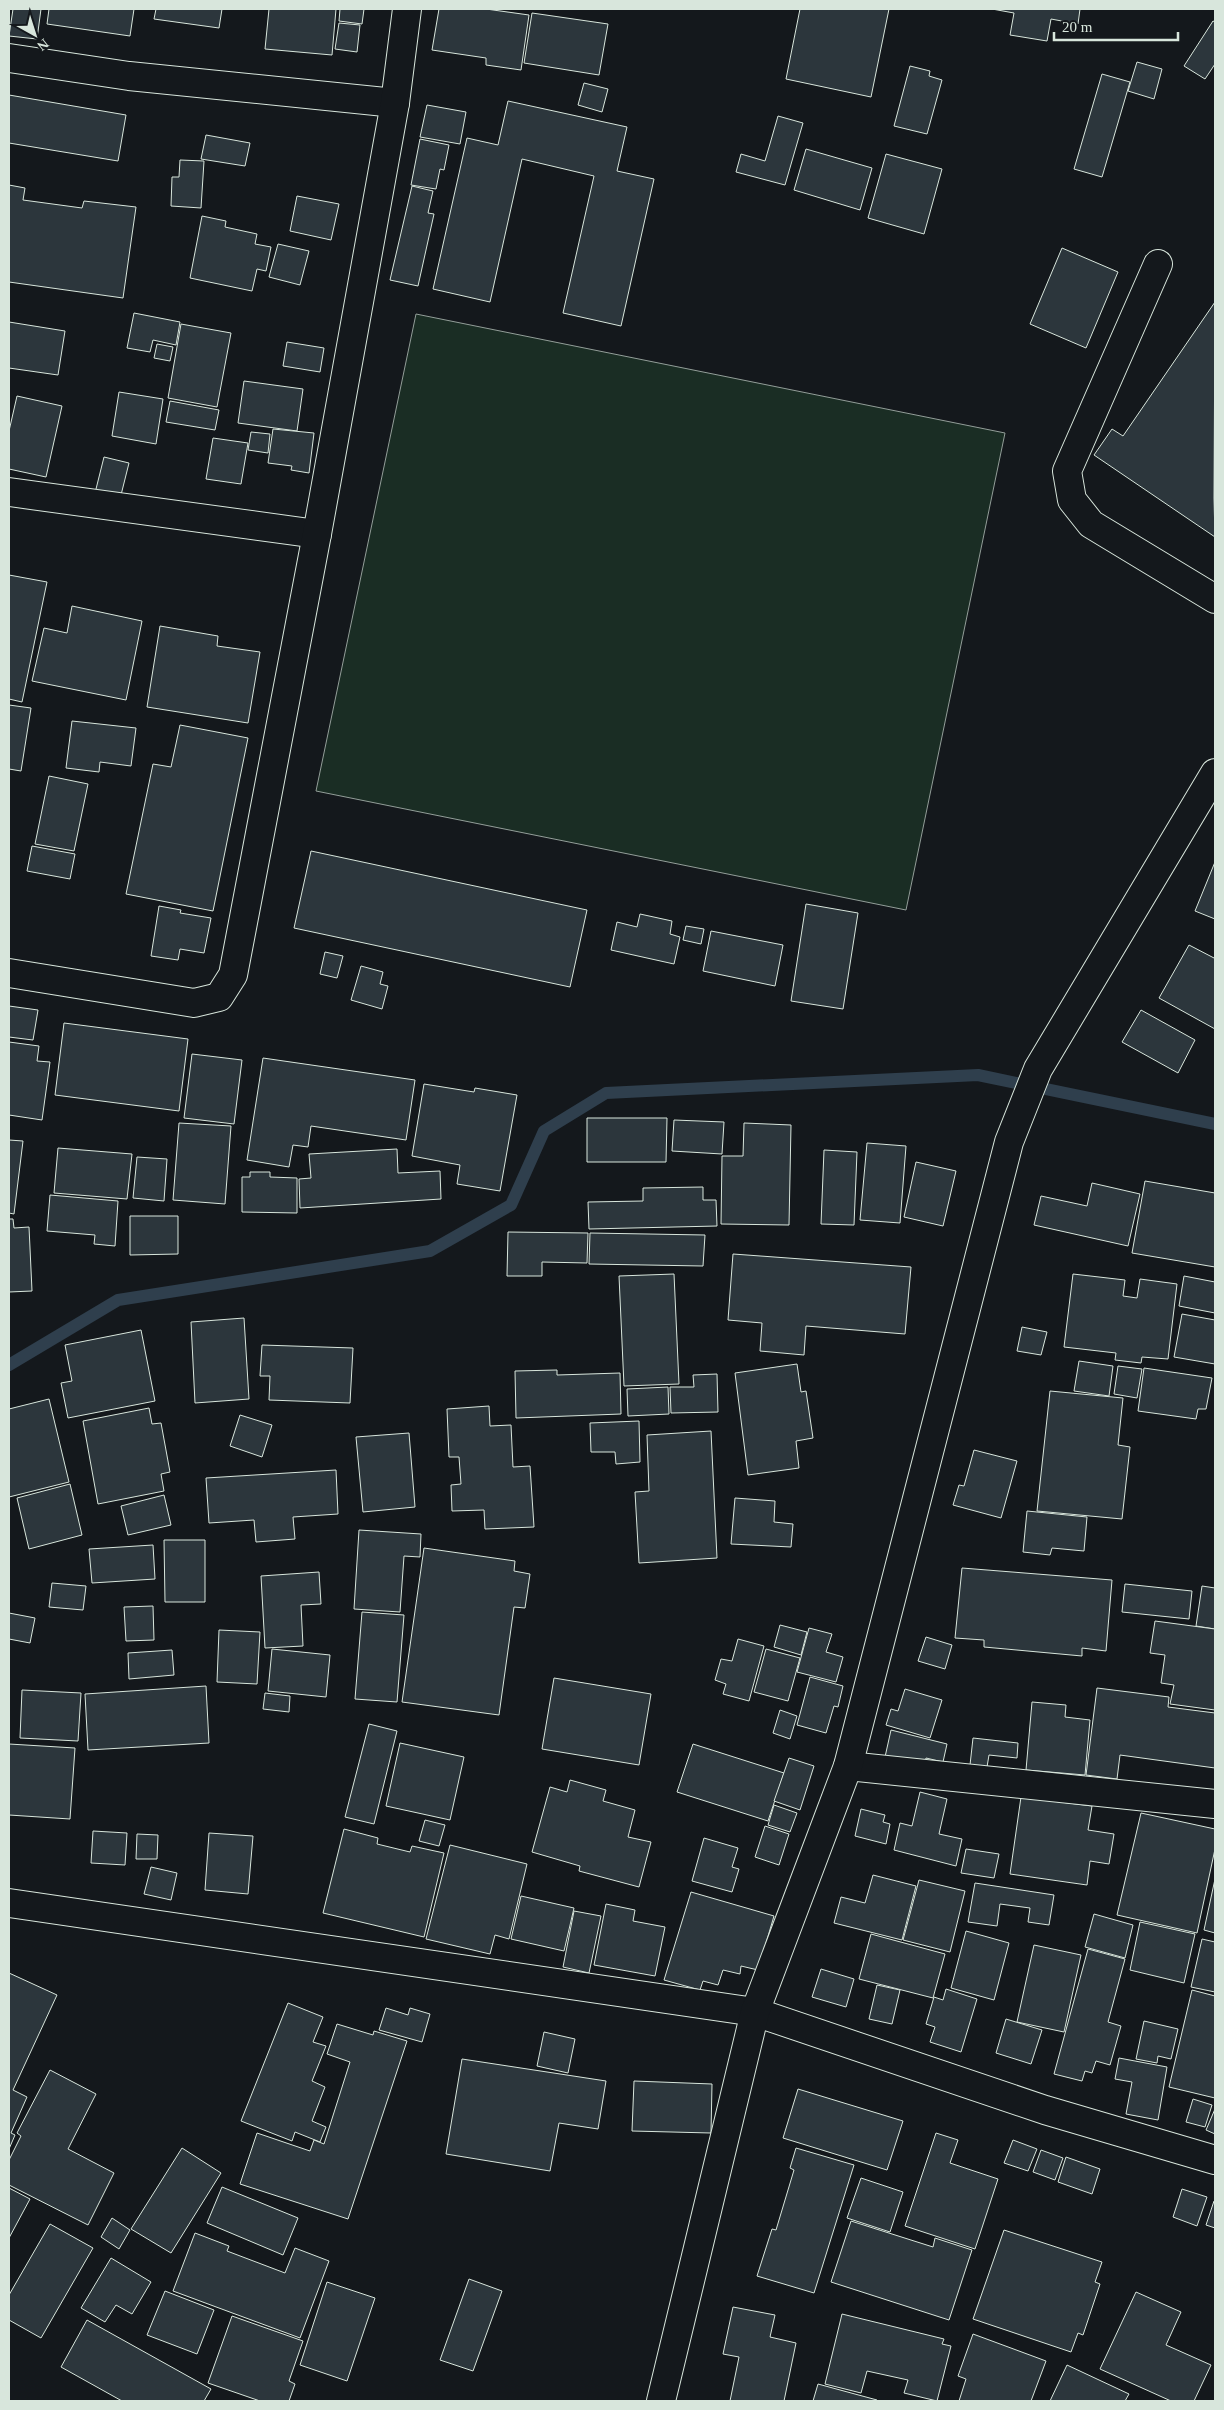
<svg xmlns="http://www.w3.org/2000/svg" width="1224" height="2410" viewBox="0 0 1224 2410" font-family="Georgia,serif">
<style>
.green{fill:#1a2d24;stroke:#939e99}
.lines{fill:none;stroke-linecap:round;stroke-linejoin:round}
.stream{stroke:#2f3f4d;stroke-width:12}
.building{fill:#2c363c;stroke:#d8e6dc}
.minor-casing{stroke:#d8e6dc;stroke-width:30}
.minor{stroke:#14181c;stroke-width:28}
</style>
<rect width="100%" height="100%" fill="#14181c"/>
<!-- green -->
<path class="green" d="M416 314 1005 433 906 910 316 791Z"/>
<g class="lines">
<!-- stream -->
<path class="stream" d="M9 1365 118 1300 430 1251 511 1205 544 1131 606 1093 978 1075 1215 1124"/>
</g>
<!-- building -->
<g class="building">
<path d="M13 9H41L37 39 9 36Z"/>
<path d="M49 9H134L130 36 47 24Z"/>
<path d="M156 9H222L219 28 154 19Z"/>
<path d="M269 9H336L332 55 265 49Z"/>
<path d="M340 9H364L362 24 339 21Z"/>
<path d="M439 9H486L529 15 521 70 486 65V58L432 50Z"/>
<path d="M800 9H889L871 97 786 79Z"/>
<path d="M992 9H1080L1078 24 1051 19 1047 41 1010 35 1014 13Z"/>
<path d="M532 13 608 24 599 75 524 63Z"/>
<path d="M1213 21 1215 22V64L1205 79 1184 66Z"/>
<path d="M339 23 360 25 357 52 335 49Z"/>
<path d="M1137 62 1162 69 1154 99 1128 91Z"/>
<path d="M910 66 930 71 929 76 942 80 927 134 894 126Z"/>
<path d="M1102 74 1130 82 1102 177 1074 169Z"/>
<path d="M584 83 608 89 602 112 578 105Z"/>
<path d="M9 95 126 115 118 161 9 143Z"/>
<path d="M508 101 627 127 617 171 654 179 621 326 563 313 594 176 522 159 490 302 433 289 467 138 498 145Z"/>
<path d="M427 105 466 112 460 144 420 137Z"/>
<path d="M778 116 803 123 785 185 736 172 741 154 765 161Z"/>
<path d="M206 135 250 143 245 166 201 159Z"/>
<path d="M420 139 449 145 444 170 440 169 436 189 411 185Z"/>
<path d="M806 149 872 168 860 210 794 190Z"/>
<path d="M886 154 942 169 924 234 868 218Z"/>
<path d="M180 160 204 161 201 208 171 206 172 177H179Z"/>
<path d="M9 185 25 188 23 200 82 208 84 201 136 207 123 298 9 282Z"/>
<path d="M412 186 433 191 428 213 434 214 418 286 390 280Z"/>
<path d="M297 196 339 204 331 240 290 231Z"/>
<path d="M202 216 226 221 225 227 257 234 255 244 271 247 266 271 257 269 252 291 190 278Z"/>
<path d="M278 244 309 251 300 285 269 277Z"/>
<path d="M1062 248 1118 272 1086 348 1030 324Z"/>
<path d="M1215 302 1214 498 1215 537 1094 455 1112 429 1123 436Z"/>
<path d="M134 313 180 322 176 345 153 340 150 352 127 348Z"/>
<path d="M9 322 65 331 58 375 9 368Z"/>
<path d="M181 324 231 333 217 407 168 398Z"/>
<path d="M287 342 324 348 320 372 283 366Z"/>
<path d="M157 344 173 347 170 361 154 358Z"/>
<path d="M244 381 303 389 297 431 238 423Z"/>
<path d="M119 392 163 399 156 444 112 436Z"/>
<path d="M17 396 62 406 46 477 9 469V431Z"/>
<path d="M170 401 219 410 215 430 166 422Z"/>
<path d="M273 429 314 433 309 473 291 470 292 466 268 463Z"/>
<path d="M251 432 270 434 268 453 248 450Z"/>
<path d="M213 438 248 443 241 484 206 479Z"/>
<path d="M104 457 129 463 120 499 95 493Z"/>
<path d="M9 575 47 582 22 702 9 699Z"/>
<path d="M72 606 142 621 126 700 32 681 44 628 67 633Z"/>
<path d="M160 626 218 636 217 646 260 652 248 723 147 707Z"/>
<path d="M9 705 31 708 21 771 9 769Z"/>
<path d="M72 721 136 728 131 766 100 762 99 772 66 768Z"/>
<path d="M180 725 248 738 213 911 126 894 153 764 171 767Z"/>
<path d="M49 776 88 784 74 851 35 844Z"/>
<path d="M32 846 75 854 70 879 27 871Z"/>
<path d="M311 851 587 910 570 987 294 928Z"/>
<path d="M1215 862V919L1195 911Z"/>
<path d="M806 904 858 913 843 1009 791 1001Z"/>
<path d="M159 906 181 910 180 913 211 918 204 953 180 949 178 960 151 956Z"/>
<path d="M640 914 672 921 670 934 680 937 674 964 611 950 617 922 637 927Z"/>
<path d="M686 926 704 929 701 944 683 940Z"/>
<path d="M711 931 783 945 775 986 703 971Z"/>
<path d="M1189 945 1214 958 1215 956V1029L1159 998Z"/>
<path d="M325 952 343 956 337 978 320 974Z"/>
<path d="M361 966 383 972 380 984 388 986 382 1009 351 1000Z"/>
<path d="M9 1006 38 1010 33 1040 9 1037Z"/>
<path d="M1141 1010 1195 1040 1178 1073 1122 1042Z"/>
<path d="M64 1023 188 1039 179 1111 55 1095Z"/>
<path d="M9 1042 39 1046 37 1061 50 1062 42 1120 9 1115Z"/>
<path d="M192 1054 242 1060 234 1124 184 1118Z"/>
<path d="M263 1058 415 1080 406 1140 311 1126 308 1147 293 1145 289 1167 247 1160Z"/>
<path d="M424 1084 474 1092 475 1088 517 1095 500 1191 457 1184 460 1165 412 1156Z"/>
<path d="M587 1118H667L666 1162H587Z"/>
<path d="M674 1120 724 1122 722 1154 672 1151Z"/>
<path d="M179 1123 231 1126 225 1204 173 1200Z"/>
<path d="M744 1123 791 1125 789 1225 721 1224 722 1156H743Z"/>
<path d="M9 1140 23 1141 14 1214 9 1213Z"/>
<path d="M867 1143 906 1146 900 1223 860 1220Z"/>
<path d="M58 1148 132 1154 127 1199 54 1193Z"/>
<path d="M397 1149 398 1173 440 1171 441 1199 300 1208 299 1179 311 1178 309 1154Z"/>
<path d="M824 1150 857 1152 854 1225 821 1224Z"/>
<path d="M137 1157 167 1159 164 1201 133 1198Z"/>
<path d="M916 1162 956 1171 943 1226 904 1217Z"/>
<path d="M250 1172H270V1177L297 1178V1213L242 1212V1177H250Z"/>
<path d="M1145 1181 1215 1193V1267L1132 1253Z"/>
<path d="M1092 1183 1140 1194 1128 1246 1034 1225 1041 1196 1087 1206Z"/>
<path d="M703 1187V1200H716L717 1226 589 1229 588 1202 643 1201V1188Z"/>
<path d="M50 1195 118 1201 115 1246 94 1244 95 1235 47 1231Z"/>
<path d="M130 1216H178V1254L130 1255Z"/>
<path d="M9 1219H13L14 1228 29 1227 32 1291 9 1292Z"/>
<path d="M508 1232 588 1233 587 1263 542 1262V1276H507Z"/>
<path d="M590 1233 705 1235 703 1266 589 1264Z"/>
<path d="M733 1254 911 1267 905 1334 806 1326 804 1355 760 1351 762 1323 728 1320Z"/>
<path d="M674 1274 679 1384 624 1386 619 1276Z"/>
<path d="M1073 1274 1125 1280 1123 1296 1137 1298 1140 1279 1177 1284 1168 1359 1142 1357 1141 1363 1115 1360 1116 1353 1064 1347Z"/>
<path d="M1184 1276 1215 1282V1313L1179 1306Z"/>
<path d="M1182 1314 1215 1320V1364L1174 1357Z"/>
<path d="M244 1318 249 1399 195 1403 191 1322Z"/>
<path d="M1022 1327 1047 1332 1041 1355 1017 1351Z"/>
<path d="M141 1330 155 1401 68 1418 61 1383 72 1381 65 1345Z"/>
<path d="M262 1345 353 1348 350 1403 269 1400 270 1376H260Z"/>
<path d="M1079 1361 1113 1366 1109 1396 1074 1391Z"/>
<path d="M797 1364 801 1392 806 1391 813 1438 796 1441 799 1468 748 1475 735 1373Z"/>
<path d="M1118 1366 1142 1369 1137 1398 1114 1394Z"/>
<path d="M1144 1368 1212 1378 1206 1409H1198L1196 1419 1138 1411Z"/>
<path d="M557 1370V1375L620 1373 621 1414 516 1418 515 1371Z"/>
<path d="M717 1374 718 1412 671 1413 670 1387H694L693 1375Z"/>
<path d="M668 1387 669 1414 628 1416 627 1389Z"/>
<path d="M1050 1391 1123 1398 1118 1445 1130 1447 1122 1519 1037 1511Z"/>
<path d="M49 1399 69 1482 9 1497V1409Z"/>
<path d="M489 1406 490 1426 511 1425 513 1467 530 1466 534 1527 485 1529 484 1510 452 1511 451 1485 461 1484 459 1457H449L447 1409Z"/>
<path d="M149 1408 152 1424 161 1423 170 1472 161 1474 164 1491 98 1504 83 1421Z"/>
<path d="M240 1415 272 1425 262 1457 230 1446Z"/>
<path d="M639 1421 640 1462 616 1464 615 1452H591L590 1423Z"/>
<path d="M711 1431 717 1558 639 1563 635 1492 649 1491 647 1435Z"/>
<path d="M409 1433 415 1507 363 1512 356 1437Z"/>
<path d="M974 1450 1017 1461 1001 1518 953 1505 959 1485 964 1486Z"/>
<path d="M336 1470 338 1514 293 1517 295 1539 256 1542 254 1520 209 1523 206 1478Z"/>
<path d="M70 1484 82 1535 29 1549 17 1498Z"/>
<path d="M164 1495 171 1525 128 1535 121 1506Z"/>
<path d="M735 1498 775 1501 774 1522 793 1524 791 1547 731 1544Z"/>
<path d="M1027 1511 1087 1517 1084 1551 1052 1548 1050 1555 1023 1552Z"/>
<path d="M359 1530 421 1534 420 1557 404 1556 400 1612 354 1609Z"/>
<path d="M164 1540H205V1602H165Z"/>
<path d="M153 1545 155 1579 92 1583 89 1549Z"/>
<path d="M424 1548 515 1561 514 1571 530 1574 525 1608 514 1607 499 1715 402 1702Z"/>
<path d="M962 1568 1112 1580 1106 1651 1082 1648V1656L984 1647V1640L955 1638Z"/>
<path d="M319 1572 321 1604 301 1605 303 1646 265 1648 261 1576Z"/>
<path d="M52 1583 86 1586 83 1610 49 1607Z"/>
<path d="M1125 1584 1192 1591 1189 1619 1122 1612Z"/>
<path d="M1202 1586 1215 1588V1629L1196 1626Z"/>
<path d="M153 1606 154 1640 126 1641 124 1607Z"/>
<path d="M362 1612 404 1615 397 1702 355 1699Z"/>
<path d="M9 1613 35 1618 30 1643 9 1639Z"/>
<path d="M1155 1621 1215 1629V1710L1170 1704 1174 1685 1161 1683 1165 1655 1150 1653Z"/>
<path d="M780 1625 807 1632 801 1655 774 1647Z"/>
<path d="M809 1628 832 1634 826 1652 843 1657 836 1682 797 1672Z"/>
<path d="M219 1630 260 1632 257 1684 217 1682Z"/>
<path d="M926 1637 952 1645 945 1669 918 1661Z"/>
<path d="M738 1639 764 1646 749 1701 723 1694 726 1684 715 1680 721 1659 732 1661Z"/>
<path d="M272 1649 330 1655 326 1697 268 1691Z"/>
<path d="M766 1649 800 1658 788 1701 754 1692Z"/>
<path d="M172 1650 174 1675 129 1679 128 1653Z"/>
<path d="M810 1677 843 1686 838 1707 834 1706 826 1733 797 1725Z"/>
<path d="M554 1678 651 1694 639 1765 542 1749Z"/>
<path d="M206 1686 209 1743 88 1750 85 1694Z"/>
<path d="M1097 1688 1169 1697 1168 1707 1215 1713V1768L1120 1755 1117 1779 1086 1775Z"/>
<path d="M905 1689 942 1700 930 1738 886 1725 891 1709 898 1711Z"/>
<path d="M22 1690 81 1693 78 1741 20 1738Z"/>
<path d="M265 1693 290 1696 289 1712 263 1709Z"/>
<path d="M1032 1702 1066 1705 1065 1717 1090 1720 1085 1775 1026 1770Z"/>
<path d="M780 1710 797 1716 790 1739 773 1733Z"/>
<path d="M369 1724 397 1731 374 1824 345 1817Z"/>
<path d="M891 1730 947 1744 943 1762 926 1758 924 1766 885 1757Z"/>
<path d="M973 1738 1018 1743 1017 1758 989 1755 987 1767 970 1765Z"/>
<path d="M400 1743 464 1757 450 1820 386 1806Z"/>
<path d="M9 1744 75 1748 70 1819 9 1815Z"/>
<path d="M693 1744 784 1773 768 1821 677 1792Z"/>
<path d="M789 1758 814 1766 800 1810 774 1801Z"/>
<path d="M570 1780 606 1790 603 1801 635 1810 628 1837 651 1842 639 1887 579 1871 580 1866 532 1852 550 1787 567 1792Z"/>
<path d="M920 1792 947 1799 939 1834 962 1839 956 1866 894 1850 900 1823 912 1826Z"/>
<path d="M1021 1797 1092 1806 1088 1830 1114 1834 1109 1864 1090 1861 1087 1885 1010 1874Z"/>
<path d="M774 1805 797 1813 790 1832 768 1825Z"/>
<path d="M861 1809 885 1815 883 1822 890 1824 886 1844 855 1836Z"/>
<path d="M1141 1813 1215 1829V1849L1197 1933 1117 1915Z"/>
<path d="M425 1820 445 1825 439 1846 419 1841Z"/>
<path d="M765 1826 789 1834 779 1865 755 1857Z"/>
<path d="M344 1829 378 1838 377 1844 410 1852 412 1846 444 1853 424 1937 323 1913Z"/>
<path d="M93 1831 127 1833 125 1865 91 1863Z"/>
<path d="M209 1833 253 1836 248 1894 205 1890Z"/>
<path d="M137 1834 158 1835 157 1859H136Z"/>
<path d="M704 1838 738 1848 732 1867 739 1869 732 1892 692 1881Z"/>
<path d="M450 1845 527 1864 509 1939 495 1935 490 1954 426 1939Z"/>
<path d="M966 1849 999 1854 994 1878 961 1873Z"/>
<path d="M151 1867 177 1873 171 1900 144 1894Z"/>
<path d="M873 1875 916 1886 902 1940 834 1923 841 1897 865 1903Z"/>
<path d="M1215 1879V1933L1204 1930Z"/>
<path d="M919 1880 965 1891 950 1952 903 1940Z"/>
<path d="M975 1883 1054 1895 1049 1925 1028 1922 1030 1908 1000 1904 997 1926 968 1922Z"/>
<path d="M691 1892 774 1916 758 1970 741 1966 740 1974 723 1970 718 1985 703 1981 700 1990 664 1980Z"/>
<path d="M521 1896 574 1908 564 1951 511 1939Z"/>
<path d="M606 1904 635 1910 633 1921 665 1927 655 1976 594 1965Z"/>
<path d="M574 1911 601 1916 589 1973 563 1967Z"/>
<path d="M1094 1914 1133 1925 1125 1958 1085 1947Z"/>
<path d="M1140 1922 1195 1934 1184 1983 1130 1970Z"/>
<path d="M966 1931 1009 1943 994 2000 951 1988Z"/>
<path d="M871 1934 945 1954 933 1998 859 1979Z"/>
<path d="M1202 1939 1215 1942V1992L1191 1987Z"/>
<path d="M1034 1945 1081 1955 1064 2032 1017 2022Z"/>
<path d="M1088 1949 1125 1959 1108 2022 1121 2026 1110 2065 1096 2061 1092 2073 1085 2071 1082 2081 1054 2074Z"/>
<path d="M821 1969 854 1979 846 2007 812 1997Z"/>
<path d="M9 1973 57 1995 13 2090 27 2097 11 2133 15 2135 9 2149Z"/>
<path d="M877 1985 900 1990 892 2024 869 2019Z"/>
<path d="M946 1989 977 1999 961 2052 930 2042 935 2027 926 2024 934 1997 943 2000Z"/>
<path d="M1192 1990 1215 1996V2098L1169 2087Z"/>
<path d="M288 2003 323 2017 313 2042 326 2046 312 2081 325 2087 312 2121 326 2127 320 2142 295 2132 292 2141 241 2121Z"/>
<path d="M386 2008 408 2015 410 2008 430 2014 422 2042 379 2030Z"/>
<path d="M1006 2019 1042 2030 1031 2064 996 2053Z"/>
<path d="M1144 2021 1178 2029 1171 2059 1158 2056 1157 2063 1136 2059Z"/>
<path d="M337 2024 373 2035 374 2031 407 2041 348 2219 240 2184 257 2133 310 2151 314 2140 324 2144 350 2062 327 2054Z"/>
<path d="M544 2032 575 2039 568 2073 537 2066Z"/>
<path d="M1119 2058 1167 2067 1158 2120 1126 2114 1132 2082 1115 2079Z"/>
<path d="M462 2059 606 2081 598 2129 559 2123 550 2171 446 2154Z"/>
<path d="M50 2070 96 2094 68 2149 114 2173 88 2225 9 2185V2160L21 2136 17 2133Z"/>
<path d="M634 2081 712 2084 711 2133 632 2131Z"/>
<path d="M798 2089 903 2121 887 2170 783 2138Z"/>
<path d="M1193 2099 1212 2105 1205 2127 1186 2122Z"/>
<path d="M1215 2109V2134L1206 2130Z"/>
<path d="M936 2133 958 2140 950 2163 998 2179 975 2249 905 2226Z"/>
<path d="M1013 2140 1037 2149 1028 2171 1004 2163Z"/>
<path d="M182 2148 221 2173 171 2253 131 2229Z"/>
<path d="M796 2148 854 2165 814 2293 757 2276 772 2229 776 2230 794 2170 790 2168Z"/>
<path d="M1041 2150 1063 2158 1055 2180 1033 2172Z"/>
<path d="M1066 2157 1100 2169 1092 2194 1058 2182Z"/>
<path d="M861 2178 903 2192 890 2232 847 2218Z"/>
<path d="M222 2187 298 2218 283 2255 207 2223Z"/>
<path d="M9 2188 30 2199 9 2238Z"/>
<path d="M1182 2189 1207 2197 1197 2226 1173 2217Z"/>
<path d="M1214 2201H1215V2228L1206 2225Z"/>
<path d="M112 2218 130 2230 119 2249 101 2237Z"/>
<path d="M851 2221 933 2247 935 2238 972 2250 949 2320 831 2282Z"/>
<path d="M50 2224 93 2248 41 2338 9 2320V2295Z"/>
<path d="M1004 2230 1102 2262 1095 2282 1100 2284 1083 2335 1078 2333 1071 2352 973 2319Z"/>
<path d="M195 2233 229 2246 227 2251 285 2273 295 2248 329 2261 300 2338 173 2291Z"/>
<path d="M111 2258 151 2282 132 2314 116 2305 105 2322 81 2308Z"/>
<path d="M469 2279 502 2291 473 2371 440 2360Z"/>
<path d="M327 2282 375 2298 347 2381 300 2365Z"/>
<path d="M165 2291 214 2310 197 2354 147 2335Z"/>
<path d="M1136 2292 1181 2312 1166 2345 1211 2365 1194 2401H1171L1100 2369Z"/>
<path d="M733 2307 775 2315 770 2337 796 2343 784 2401H730L739 2357 723 2354Z"/>
<path d="M842 2314 944 2339 942 2344 951 2346 937 2401 904 2393 908 2380 867 2371 861 2393 825 2384Z"/>
<path d="M232 2316 303 2341 289 2381 295 2384 289 2401H260L208 2383Z"/>
<path d="M87 2320 211 2389 204 2401H122L61 2367Z"/>
<path d="M973 2334 1046 2361 1031 2401H959L966 2379 958 2376Z"/>
<path d="M1067 2365 1129 2394 1125 2401H1050Z"/>
<path d="M818 2384 877 2400V2401H813Z"/>
</g>
<g class="lines">
<defs>
<g id="minor">
<path d="M9 58 129 76 395 103"/>
<path d="M1158 264 1067 471 1072 500 1091 524 1215 599"/>
<path d="M9 492 317 534"/>
<path d="M9 973 194 1003 219 997 233 975 317 534 395 103 407 9"/>
<path d="M848 1766 1215 1804"/>
<path d="M9 1903 755 2012 1045 2110 1215 2160"/>
<path d="M661 2401 755 2012 848 1766 1009 1142 1038 1069 1215 773"/>
</g>
</defs>
<!-- minor casing -->
<use href="#minor" class="minor-casing"/>
<!-- minor -->
<use href="#minor" class="minor"/>
</g>
<!-- border -->
<rect width="1224" height="2410" fill="none" stroke="#d8e6dc" stroke-width="20"/>
<!-- north arrow -->
<g transform="translate(35 35) rotate(141)" stroke="#14181c" stroke-width="4" paint-order="stroke">
<path d="M0-4L9 19L0 12L-9 19Z" fill="#d8e6dc"/>
<text y="-8" font-size="14" font-weight="bold" text-anchor="middle" fill="#d8e6dc">N</text>
</g>
<!-- scale -->
<path d="M1054 32v8h124v-8" fill="none" stroke="#d8e6dc" stroke-width="2.5"/>
<text x="1062" y="32" font-size="15" fill="#d8e6dc" stroke="#14181c" stroke-width="4" paint-order="stroke">20 m</text>
</svg>
